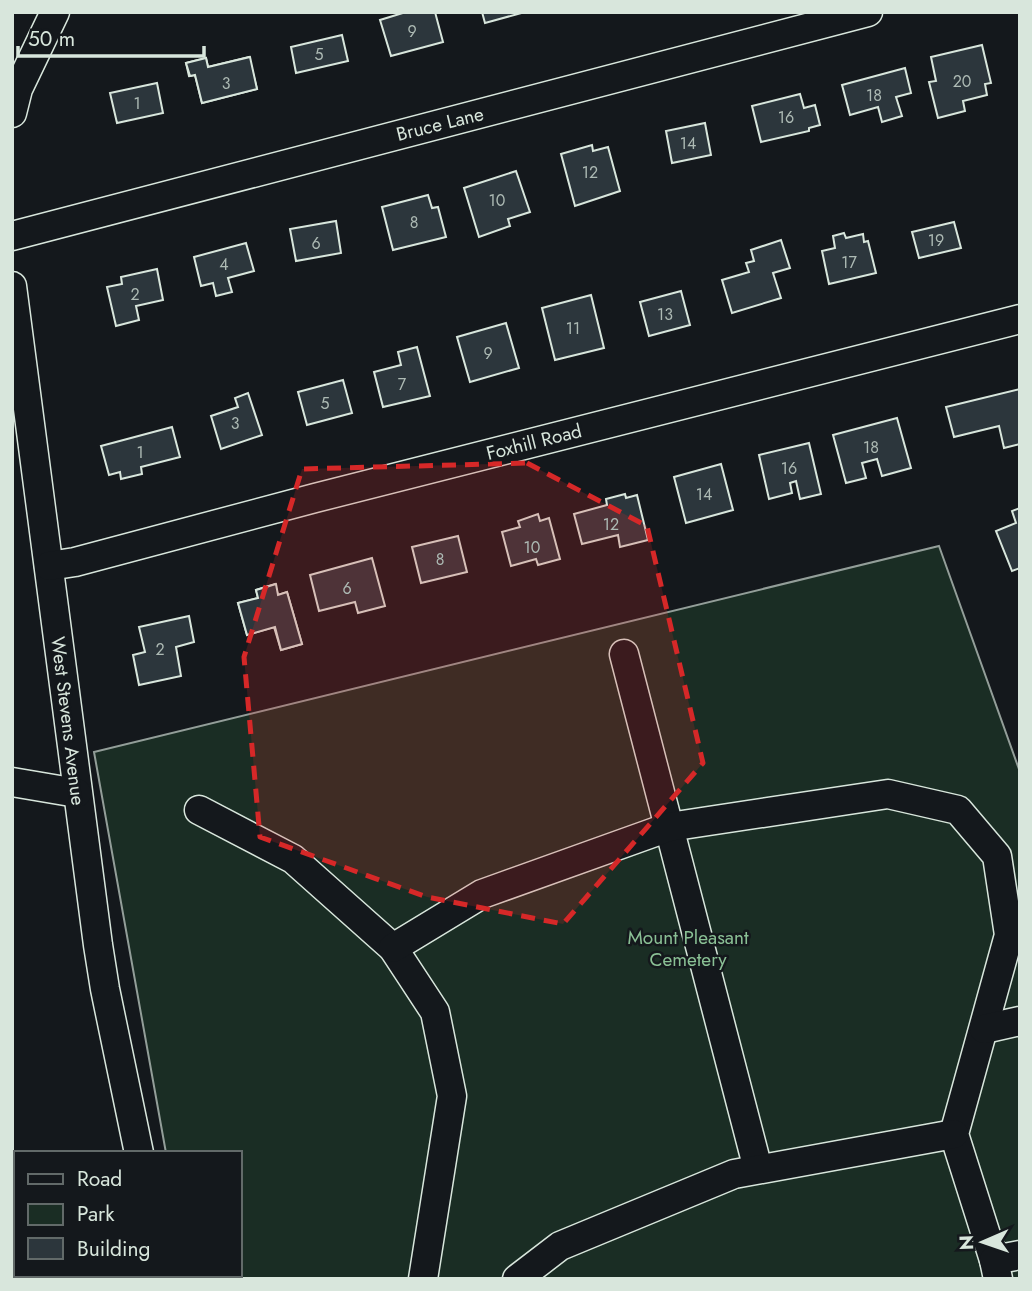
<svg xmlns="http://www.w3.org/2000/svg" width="1032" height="1291" viewBox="0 0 1032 1291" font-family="Jost,sans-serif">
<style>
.green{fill:#1a2d24;stroke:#939e99;stroke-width:2}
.building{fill:#2c363c;stroke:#d8e6dc;stroke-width:2}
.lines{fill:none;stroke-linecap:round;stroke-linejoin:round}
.minor-casing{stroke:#d8e6dc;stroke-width:31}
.minor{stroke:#14181c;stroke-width:28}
.marked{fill:#d62828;fill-opacity:0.2;stroke:#d62828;stroke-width:5;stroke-dasharray:14 9;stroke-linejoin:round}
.labels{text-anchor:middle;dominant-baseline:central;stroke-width:5;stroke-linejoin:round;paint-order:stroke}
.number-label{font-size:16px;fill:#adbab4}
.street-label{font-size:19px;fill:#d8e6dc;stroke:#14181c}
.park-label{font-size:19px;fill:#8ac095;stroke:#14181c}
</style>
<rect width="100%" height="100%" fill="#14181c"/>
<!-- green -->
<path class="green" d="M939 546 1020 772V1279H189L188 1275H240V1153H166L94 752Z"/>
<!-- building -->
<g class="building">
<path d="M406 12H435L443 42 391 56 380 20Z"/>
<path d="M482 12H525L485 23Z"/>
<path d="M342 35 348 61 296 73 291 47Z"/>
<path d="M982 45 991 83 985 84 987 95 963 101 965 111 938 118 929 82 936 81 931 57Z"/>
<path d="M249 57 257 89 202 103 195 75 189 76 186 63 206 58 208 67Z"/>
<path d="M250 57 257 89 202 103 195 75 190 76 186 63 206 58 208 67Z"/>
<path d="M905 68 911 93 896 97 902 116 882 122 878 107 850 115 842 85Z"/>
<path d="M157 83 163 113 117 123 110 93Z"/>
<path d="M800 94 804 108 815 105 820 125 809 128V131L761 142 752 106Z"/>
<path d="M705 123 711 155 672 163 666 131Z"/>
<path d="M592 145 593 151 608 147 620 191 575 206 561 154Z"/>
<path d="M516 171 530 212 508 219 510 226 479 237 464 188Z"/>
<path d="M428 195 432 208 438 207 446 237 393 250 382 207Z"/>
<path d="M336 221 341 253 296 261 290 229Z"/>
<path d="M954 222 961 248 919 258 912 232Z"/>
<path d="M844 233 846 238 863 234 864 242 868 241 876 273 829 284 822 251 835 248 833 236Z"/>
<path d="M781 240 790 268 773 273 781 298 732 313 722 280 749 272 746 263 754 261 751 250Z"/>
<path d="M246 243 254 271 228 278 232 292 216 296 213 283 201 286 194 257Z"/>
<path d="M157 269 163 300 136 306 139 320 116 326 107 287 122 284 121 277Z"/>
<path d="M681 291 690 325 649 336 640 302Z"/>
<path d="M591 295 604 348 555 360 542 308Z"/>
<path d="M506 323 519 368 470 382 457 337Z"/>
<path d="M417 347 430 396 383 407 374 372 401 365 398 352Z"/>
<path d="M343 380 352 413 307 425 298 392Z"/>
<path d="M1020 389V444L1004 448 999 426 954 437 946 407Z"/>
<path d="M248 393 262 435 221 449 211 416 238 407 235 398Z"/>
<path d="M897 418 911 468 882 476 877 459 862 463 866 478 846 483 833 435Z"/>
<path d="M172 427 180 457 141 467 142 474 121 479 120 472 109 475 101 446Z"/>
<path d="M809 443 821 494 800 499 796 481 790 483 792 493 769 499 759 455Z"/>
<path d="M721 464 733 510 686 523 674 477Z"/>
<path d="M625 494 626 498 637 495 648 540 620 547 618 535 582 544 574 514 607 505 606 499Z"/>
<path d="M1020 508V568L1012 571 996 531 1016 523 1012 511Z"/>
<path d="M538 514 540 521 549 518 560 559 538 565 536 559 511 566 502 532 520 527 518 521Z"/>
<path d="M458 536 467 572 421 583 412 547Z"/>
<path d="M372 558 385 606 358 613 355 602 319 611 310 575Z"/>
<path d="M275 584 278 595 287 592 302 644 281 650 274 627 247 635 238 603 258 598 256 590Z"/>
<path d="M276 584 278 595 287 592 302 644 281 650 275 627 247 635 238 603 258 598 256 590Z"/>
<path d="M189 616 194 642 176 647 181 676 139 685 133 655 145 652 139 627Z"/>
</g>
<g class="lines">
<defs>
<g id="minor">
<path d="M12 113 18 89 55 12"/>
<path d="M12 236 868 12"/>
<path d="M12 286 98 945 105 989 139 1153"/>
<path d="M49 566 75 562 315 498 1020 319"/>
<path d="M624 654 758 1169"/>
<path d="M12 782 77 793"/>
<path d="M199 810 293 859 393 948 435 1012 452 1096 423 1279"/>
<path d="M393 948 482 894 669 827 888 794 958 810 997 856 1009 935 954 1134 994 1260 998 1279"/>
<path d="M984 1029 1020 1021"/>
<path d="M994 1260 1020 1255"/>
<path d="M165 1275V1279"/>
<path d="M83 1279 113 1275"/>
<path d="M517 1279 560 1246 734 1174 954 1134"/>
</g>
</defs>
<!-- minor casing -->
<use href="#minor" class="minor-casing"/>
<!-- minor -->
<use href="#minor" class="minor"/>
</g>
<!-- marked area -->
<path class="marked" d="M527 463 647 526 703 763 563 924 427 897 260 837 244 657 302 469Z"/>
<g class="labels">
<!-- number labels -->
<g class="number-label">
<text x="412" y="31">9</text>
<text x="319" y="54">5</text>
<text x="962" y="81">20</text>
<text x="226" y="83">3</text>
<text x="874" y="95">18</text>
<text x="137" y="103">1</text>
<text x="786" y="117">16</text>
<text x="688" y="143">14</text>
<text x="590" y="172">12</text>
<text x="497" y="200">10</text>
<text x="414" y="222">8</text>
<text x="936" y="240">19</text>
<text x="316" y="243">6</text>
<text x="849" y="262">17</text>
<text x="224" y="264">4</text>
<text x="135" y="294">2</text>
<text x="665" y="314">13</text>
<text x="573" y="328">11</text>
<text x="488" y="353">9</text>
<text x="402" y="384">7</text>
<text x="325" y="403">5</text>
<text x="235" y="423">3</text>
<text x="871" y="447">18</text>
<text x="140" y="452">1</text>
<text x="789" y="468">16</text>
<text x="704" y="494">14</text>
<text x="611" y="524">12</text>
<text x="532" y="547">10</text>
<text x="440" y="559">8</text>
<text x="347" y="588">6</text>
<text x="160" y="649">2</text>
</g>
<!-- street labels -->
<g class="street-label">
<text transform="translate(440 124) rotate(-14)">Bruce Lane</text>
<text transform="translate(534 442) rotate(-14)">Foxhill Road</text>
<text transform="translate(68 721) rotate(83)">West Stevens Avenue</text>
</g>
<!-- park labels -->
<g class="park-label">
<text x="688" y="937">Mount Pleasant<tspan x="688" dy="22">Cemetery</tspan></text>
</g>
</g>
<!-- border -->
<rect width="1032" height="1291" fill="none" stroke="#d8e6dc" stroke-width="28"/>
<!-- legend -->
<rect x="14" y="1151" width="228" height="126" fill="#14181c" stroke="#626a69" stroke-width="2"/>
<rect x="28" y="1174" width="35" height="10" fill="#14181c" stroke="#626a69" stroke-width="2"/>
<text x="77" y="1186" font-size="21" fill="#d8e6dc">Road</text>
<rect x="28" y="1204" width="35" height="21" fill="#1a2d24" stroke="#626a69" stroke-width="2"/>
<text x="77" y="1221" font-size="21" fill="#d8e6dc">Park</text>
<rect x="28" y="1238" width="35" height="21" fill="#2c363c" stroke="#626a69" stroke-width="2"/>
<text x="77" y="1256" font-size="21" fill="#d8e6dc">Building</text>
<!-- north arrow -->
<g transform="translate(983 1242) rotate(268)" stroke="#14181c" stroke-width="5" paint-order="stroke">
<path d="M0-5L12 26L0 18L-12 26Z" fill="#d8e6dc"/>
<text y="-10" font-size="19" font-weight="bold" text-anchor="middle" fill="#d8e6dc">N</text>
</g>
<!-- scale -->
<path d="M18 46v10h186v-10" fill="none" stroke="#d8e6dc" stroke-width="3.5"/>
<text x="28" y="46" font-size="21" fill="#d8e6dc" stroke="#14181c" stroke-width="5" paint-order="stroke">50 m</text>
</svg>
